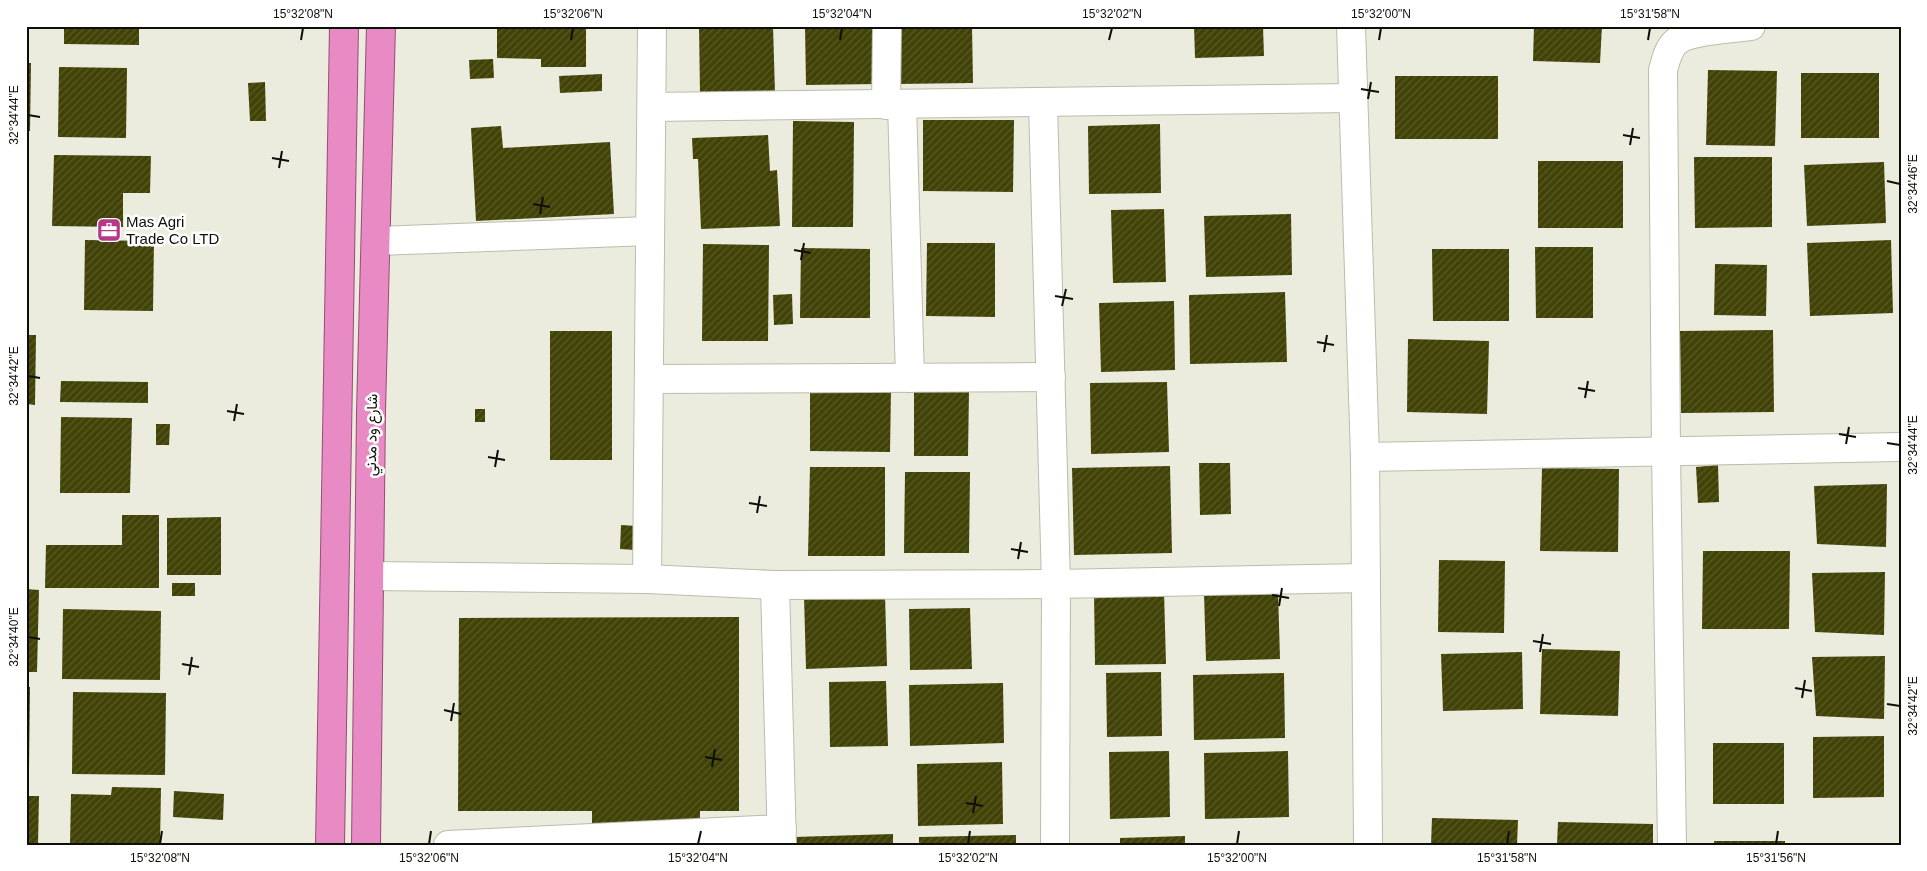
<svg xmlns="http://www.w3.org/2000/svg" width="1927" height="871" viewBox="0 0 1927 871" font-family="Helvetica,Vazirmatn,sans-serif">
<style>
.building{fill:url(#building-hatch)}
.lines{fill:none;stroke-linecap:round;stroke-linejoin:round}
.minor-casing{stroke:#bbbcae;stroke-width:30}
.tertiary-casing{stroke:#bbbcae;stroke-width:30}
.trunk-casing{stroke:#984c78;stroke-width:30}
.minor{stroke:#fff;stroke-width:28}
.tertiary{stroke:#fff;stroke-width:28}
.trunk{stroke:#e88ac3;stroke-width:28}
.ticks{fill:none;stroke:#0f0f0a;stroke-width:2}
.labels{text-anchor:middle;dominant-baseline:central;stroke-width:5;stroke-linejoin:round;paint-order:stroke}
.poi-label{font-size:15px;fill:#0f0f0a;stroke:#fff;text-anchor:start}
.street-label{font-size:15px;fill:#0f0f0a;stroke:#fff}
.neatline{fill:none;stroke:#0f0f0a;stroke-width:2}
.ticks-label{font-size:12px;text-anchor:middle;fill:#0f0f0a}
</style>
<defs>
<pattern id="building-hatch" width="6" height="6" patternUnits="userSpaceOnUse" patternTransform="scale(1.25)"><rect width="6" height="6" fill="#414206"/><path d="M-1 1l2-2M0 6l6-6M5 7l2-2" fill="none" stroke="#595929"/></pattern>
</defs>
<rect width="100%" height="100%" fill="#ebecdd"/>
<!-- building -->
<g class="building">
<path d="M64 26H139V45L64 44Z"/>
<path d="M497 26H586V67H541V59L497 58Z"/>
<path d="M699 26H773L775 93 700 94Z"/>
<path d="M805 26H878V84L806 85Z"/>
<path d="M896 26H972L973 83 897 84Z"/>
<path d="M1194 26H1263L1264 56 1195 58Z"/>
<path d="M1534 26H1602L1600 63 1533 61Z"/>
<path d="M493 59 494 78 470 79 469 60Z"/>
<path d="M26 63H31L30 131H26Z"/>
<path d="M59 67 127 68 126 138 58 137Z"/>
<path d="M1708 70 1777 71 1775 146 1706 145Z"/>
<rect x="1801" y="73" width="78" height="65"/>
<path d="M602 74V91L560 93 559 76Z"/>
<rect x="1395" y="76" width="103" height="63"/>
<path d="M265 82 266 121H250L248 83Z"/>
<path d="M923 120H1014L1013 192 923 191Z"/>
<path d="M793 121 854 122 853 227H792Z"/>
<path d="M1160 124 1161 193 1089 194 1088 126Z"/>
<path d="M501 126 503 148 610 142 614 214 476 221 471 128Z"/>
<path d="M768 135 770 171 777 170 780 226 701 229 698 159H693L692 138Z"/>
<path d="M54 155 151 156 150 193H123V227L52 226Z"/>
<path d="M1694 157H1772V227L1695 228Z"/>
<rect x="1538" y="161" width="85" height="67"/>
<path d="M1884 162 1886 223 1807 226 1804 165Z"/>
<path d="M1164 209 1166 282 1113 283 1111 210Z"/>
<path d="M1291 214 1292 275 1206 277 1204 216Z"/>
<path d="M85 240 154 241 153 311 84 310Z"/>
<path d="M1891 240 1893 313 1810 316 1807 243Z"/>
<path d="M927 243H995V317L926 316Z"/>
<path d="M703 244 769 245 768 341H702Z"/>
<path d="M1535 247H1593V318H1536Z"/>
<path d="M801 248 870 249V318H800Z"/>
<path d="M1432 249H1509V321H1433Z"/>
<path d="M1715 264 1767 265 1766 316 1714 315Z"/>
<path d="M1285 292 1287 362 1190 364 1189 295Z"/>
<path d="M792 294 793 324 774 325 773 295Z"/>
<path d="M1174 301 1175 370 1101 372 1099 303Z"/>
<path d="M1773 330 1774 412 1681 413 1680 331Z"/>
<rect x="550" y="331" width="62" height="129"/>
<path d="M26 335H36L35 405 26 404Z"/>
<path d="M1408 339 1489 341 1487 414 1407 412Z"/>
<path d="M61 381 148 382V403L60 402Z"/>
<path d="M1167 382 1169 452 1091 454 1090 383Z"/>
<path d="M810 387 891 388 890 452 810 451Z"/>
<path d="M914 390H969L968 456H914Z"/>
<rect x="475" y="409" width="10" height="13"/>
<path d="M61 417 132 418 130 493H60Z"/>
<path d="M156 424H170L169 445H156Z"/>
<path d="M1199 463H1230L1231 514 1200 515Z"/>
<path d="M1718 465 1719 502 1698 503 1696 467Z"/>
<path d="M1170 466 1172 553 1074 555 1072 468Z"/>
<path d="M810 467H885V556H808Z"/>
<path d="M1542 468 1619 469 1618 552 1540 551Z"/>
<path d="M905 472H970L969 553H904Z"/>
<path d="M1887 484 1886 547 1817 544 1814 486Z"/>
<path d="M122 515H159V588H45L46 545H122Z"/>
<path d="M221 517V575H167V518Z"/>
<path d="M621 525 637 526 635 550 620 549Z"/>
<path d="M1703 551H1790L1789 629H1702Z"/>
<path d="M1439 560 1505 561 1504 633 1438 632Z"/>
<path d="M1885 572 1884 635 1815 632 1812 573Z"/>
<rect x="172" y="583" width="23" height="13"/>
<path d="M26 589 39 590 37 672H26Z"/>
<path d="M1164 591 1166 664 1095 665 1094 592Z"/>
<path d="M1278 591 1280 659 1206 661 1204 593Z"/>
<path d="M885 595 887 666 806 669 804 596Z"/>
<path d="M970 608 972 669 910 670 909 609Z"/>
<path d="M63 609 161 611 160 680 62 679Z"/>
<path d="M739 617V811H700V827H592V811H458L459 618Z"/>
<path d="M1542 649 1620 651 1618 716 1540 714Z"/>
<path d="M1522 652 1523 709 1443 711 1441 654Z"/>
<path d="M1885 656 1884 719 1816 716 1812 657Z"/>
<path d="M1161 672 1162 736 1107 737 1106 673Z"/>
<path d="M1284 673 1285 738 1194 740 1193 675Z"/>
<path d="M886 681 888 746 830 747 829 682Z"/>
<path d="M1003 683 1004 743 910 746 909 685Z"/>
<path d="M26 687H30L29 770H26Z"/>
<path d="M73 692 166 693 165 775 72 774Z"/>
<path d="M1884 736V797L1813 798V737Z"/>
<rect x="1713" y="743" width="71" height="61"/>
<path d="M1169 751 1170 817 1110 819 1109 752Z"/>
<path d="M1288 751 1289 817 1205 819 1204 753Z"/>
<path d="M1002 762 1003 824 918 826 917 764Z"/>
<path d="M112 787 161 788 160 845H70L71 794 111 795Z"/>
<path d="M174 791 224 794 223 820 173 817Z"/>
<path d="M26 796H39L38 845H26Z"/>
<path d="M1432 818 1518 820 1517 845H1431Z"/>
<path d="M1558 822 1653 824V845H1557Z"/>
<path d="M893 834V845H795L794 837Z"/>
<path d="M1016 835V845H919V837Z"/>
<path d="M1185 836V845H1120V838Z"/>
<rect x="1714" y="841" width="71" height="4"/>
</g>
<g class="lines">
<defs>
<g id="minor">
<path d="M1043 103 1056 584 1055 845"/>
<path d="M902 104 910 378"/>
<path d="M886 105 887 26"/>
<path d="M652 107 1353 98"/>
<path d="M377 241 650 231"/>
<path d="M649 379 1051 377"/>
<path d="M1365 457 1901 447"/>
<path d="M370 576 647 579 775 585 1056 584 1366 578"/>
<path d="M647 579 652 26"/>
<path d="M775 585 782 845"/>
<path d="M448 845 782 829"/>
<path d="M1672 845 1666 451 1663 70C1666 60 1668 48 1677 41 1690 30 1733 29 1751 26"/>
</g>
<path id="tertiary" d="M1351 26 1365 457 1368 845"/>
<g id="trunk">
<path d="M330 845 344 26"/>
<path d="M366 845 371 412 381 26"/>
</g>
</defs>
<!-- minor casing -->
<use href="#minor" class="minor-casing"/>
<!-- tertiary casing -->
<use href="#tertiary" class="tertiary-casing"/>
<!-- trunk casing -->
<use href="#trunk" class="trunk-casing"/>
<!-- minor -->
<use href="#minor" class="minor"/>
<!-- tertiary -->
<use href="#tertiary" class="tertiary"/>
<!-- trunk -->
<use href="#trunk" class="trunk"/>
</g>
<!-- ticks -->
<path class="ticks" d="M301 40 303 28M571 40 573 28M840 40 842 28M1109 40 1112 28M1379 40 1381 28M1648 40 1650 28M1361 89 1379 92M1368 99 1371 82M28 115 40 117M1623 135 1640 138M1630 145 1633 128M272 158 289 161M279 168 282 151M1887 181 1900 184M533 204 550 207M540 214 543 197M794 250 811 253M801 260 804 243M1055 296 1073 299M1062 306 1066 289M1317 342 1334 345M1324 352 1327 335M28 376 40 378M1578 388 1595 391M1585 398 1588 381M227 411 244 414M234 421 237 404M1839 434 1856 437M1887 443 1900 445M1846 444 1849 427M488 457 505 460M495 467 498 450M749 503 767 506M757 513 760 496M1011 549 1028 552M1018 559 1021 542M1272 595 1289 598M1279 606 1282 588M28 637 40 639M1533 641 1551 644M1540 652 1543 634M182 664 199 667M189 675 192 657M1795 688 1812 691M1802 698 1805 680M1887 704 1900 706M444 710 461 714M451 721 454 703M705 757 722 760M712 767 715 749M966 803 983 806M973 813 976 796M160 844 162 831M429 844 431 831M698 844 701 831M968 844 970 831M1237 844 1239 831M1507 844 1509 831M1776 844 1778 831"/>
<!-- icons -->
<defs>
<symbol id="office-square" viewBox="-11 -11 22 22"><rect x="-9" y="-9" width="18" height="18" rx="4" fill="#b63989" stroke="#fff"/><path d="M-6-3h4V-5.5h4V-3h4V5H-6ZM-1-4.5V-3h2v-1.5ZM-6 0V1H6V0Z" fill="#fff"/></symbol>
</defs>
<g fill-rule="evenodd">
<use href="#office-square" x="95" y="216" width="28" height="28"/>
</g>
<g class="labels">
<!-- poi labels -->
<g class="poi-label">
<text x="126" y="221">Mas Agri<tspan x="126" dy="17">Trade Co LTD</tspan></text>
</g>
<!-- street labels -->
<g class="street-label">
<text transform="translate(371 435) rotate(-89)">شارع ود مدني</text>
</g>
</g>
<!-- border -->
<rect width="1927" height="871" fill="none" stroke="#ffffff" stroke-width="55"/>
<rect x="28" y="28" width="1872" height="816" class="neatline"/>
<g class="ticks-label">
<text x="303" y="18">15°32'08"N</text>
<text x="573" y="18">15°32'06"N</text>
<text x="842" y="18">15°32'04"N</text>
<text x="1112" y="18">15°32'02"N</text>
<text x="1381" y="18">15°32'00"N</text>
<text x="1650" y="18">15°31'58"N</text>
<text transform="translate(14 115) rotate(-90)" y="4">32°34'44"E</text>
<text transform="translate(1913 184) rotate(-90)" y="4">32°34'46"E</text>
<text transform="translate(14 376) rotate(-90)" y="4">32°34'42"E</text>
<text transform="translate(1913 445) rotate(-90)" y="4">32°34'44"E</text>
<text transform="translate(14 637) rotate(-90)" y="4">32°34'40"E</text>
<text transform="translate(1913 706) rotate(-90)" y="4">32°34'42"E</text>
<text x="160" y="862">15°32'08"N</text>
<text x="429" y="862">15°32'06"N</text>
<text x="698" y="862">15°32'04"N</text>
<text x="968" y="862">15°32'02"N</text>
<text x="1237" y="862">15°32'00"N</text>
<text x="1507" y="862">15°31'58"N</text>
<text x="1776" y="862">15°31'56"N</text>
</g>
</svg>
